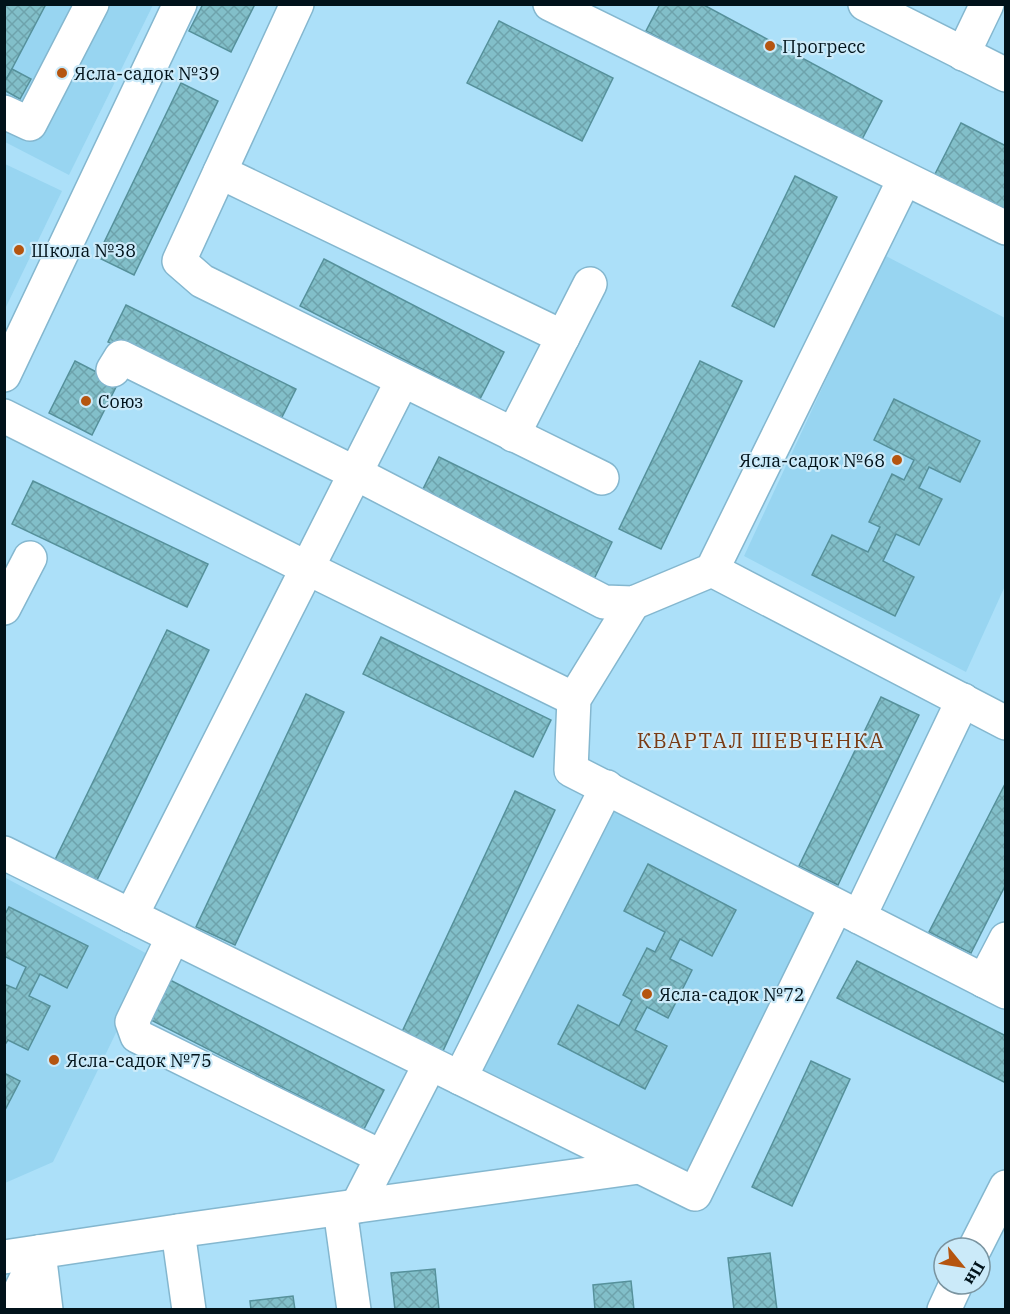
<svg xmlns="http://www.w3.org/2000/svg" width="1010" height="1314" viewBox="0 0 1010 1314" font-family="'IBM Plex Serif',serif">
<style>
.built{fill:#98d5f1}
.building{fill:url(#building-cross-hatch);stroke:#56919b;stroke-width:1.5}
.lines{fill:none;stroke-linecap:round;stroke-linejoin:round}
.minor-casing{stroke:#84b7cf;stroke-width:36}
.minor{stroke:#fff;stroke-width:33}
.poi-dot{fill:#b55510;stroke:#cbeaf9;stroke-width:2}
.labels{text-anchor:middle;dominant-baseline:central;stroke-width:4.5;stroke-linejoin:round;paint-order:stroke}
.poi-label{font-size:18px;fill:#01121a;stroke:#cbeaf9;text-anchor:start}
.quarter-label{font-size:21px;letter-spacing:1.5px;fill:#793b14;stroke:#cbeaf9}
</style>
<defs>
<pattern id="building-cross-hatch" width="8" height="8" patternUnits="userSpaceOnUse" patternTransform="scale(1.5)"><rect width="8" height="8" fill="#82bfc9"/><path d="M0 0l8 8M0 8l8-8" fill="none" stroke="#6ea3ac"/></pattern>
</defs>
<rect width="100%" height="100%" fill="#ace0f9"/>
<!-- built -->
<g class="built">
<path d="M4 5H153L69 175 5 142Z"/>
<path d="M5 164 62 191 5 309Z"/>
<path d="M884 255 1005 318V586L966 672 744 556Z"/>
<path d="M612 807 814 913 688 1176 477 1074Z"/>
<path d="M4 877 153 957 53 1162 5 1183Z"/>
</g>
<!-- building -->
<g class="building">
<path d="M4 4H46L6 80 4 79Z"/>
<path d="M203 4H255L231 52 189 31Z"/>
<path d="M660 4H702L882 101 859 145 646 31Z"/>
<path d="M499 21 613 78 582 141 467 83Z"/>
<path d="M12 69 31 79 20 99 4 90V83Z"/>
<path d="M181 83 218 101 134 275 97 257Z"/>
<path d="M961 123 1006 146V217L932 180Z"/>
<path d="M795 176 837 197 774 327 732 306Z"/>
<path d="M324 259 504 352 480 399 300 306Z"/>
<path d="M126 305 296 389 278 425 108 342Z"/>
<path d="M75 361 118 383 92 435 49 413Z"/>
<path d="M700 361 742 381 661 549 619 529Z"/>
<path d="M894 399 980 441 960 482 929 467 919 488 942 499 919 545 896 534 883 561 914 577 895 616 812 575 832 535 868 552 880 527 869 522 892 474 904 480 914 460 874 440Z"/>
<path d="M439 457 612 542 594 579 421 493Z"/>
<path d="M33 481 208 564 187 607 12 524Z"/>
<path d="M167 630 209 650 96 882 54 862Z"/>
<path d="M381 637 551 720 533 757 363 674Z"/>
<path d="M306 694 344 712 235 945 196 927Z"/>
<path d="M881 697 919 715 838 885 799 866Z"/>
<path d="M1006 782V884L971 953 929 932Z"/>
<path d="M515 791 555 810 442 1053 401 1034Z"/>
<path d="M648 864 736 910 712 956 680 939 670 959 692 970 668 1018 647 1007 635 1030 667 1046 645 1089 558 1044 578 1005 619 1026 632 1000 623 995 647 948 655 952 665 932 624 911Z"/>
<path d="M9 907 88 946 67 988 40 974 29 996 50 1006 28 1050 8 1040 4 1046V984L16 989 26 967 4 956V916Z"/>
<path d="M857 961 1006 1036V1083L837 998Z"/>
<path d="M170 980 384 1090 364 1129 149 1019Z"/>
<path d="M811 1061 850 1079 792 1206 752 1187Z"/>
<path d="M4 1073 20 1081 4 1112Z"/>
<path d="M770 1253 777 1310H734L728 1258Z"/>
<path d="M435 1269 439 1310H395L391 1273Z"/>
<path d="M631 1281 634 1310H595L593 1285Z"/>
<path d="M293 1296 295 1310H251L250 1301Z"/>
</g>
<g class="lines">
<defs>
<g id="minor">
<path d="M297 4 179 261 202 281 602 478"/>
<path d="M550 4 1006 228"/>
<path d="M865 4 1006 75"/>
<path d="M963 54 987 4"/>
<path d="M4 112 30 124 92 4"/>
<path d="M220 172 563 337"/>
<path d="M113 370 121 357 355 473 604 602 633 603 712 570 904 180"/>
<path d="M4 375 180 4"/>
<path d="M4 416 307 568 574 699"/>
<path d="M513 435 590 284"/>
<path d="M712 570 1006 723"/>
<path d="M633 603 574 699 571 770 1006 992"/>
<path d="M4 608 30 558"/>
<path d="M4 853 695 1194 836 906"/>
<path d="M131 916 402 381"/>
<path d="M859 917 963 700"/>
<path d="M173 937 132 1022 137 1036 382 1157"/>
<path d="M984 981 1006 939"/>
<path d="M460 1078 607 787"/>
<path d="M357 1206 430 1064"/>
<path d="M340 1209 354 1310"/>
<path d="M178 1231 189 1310"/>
<path d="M975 1248 1006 1187"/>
<path d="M39 1252 46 1310"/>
<path d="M4 1257 191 1229 639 1167"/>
<path d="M11 1310 39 1252"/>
<path d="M944 1310 956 1284"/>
</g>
</defs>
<!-- minor casing -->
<use href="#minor" class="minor-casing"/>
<!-- minor -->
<use href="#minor" class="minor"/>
</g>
<!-- markers -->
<g class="poi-dot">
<circle cx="770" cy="46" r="6"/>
<circle cx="62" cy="73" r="6"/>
<circle cx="19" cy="250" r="6"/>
<circle cx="86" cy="401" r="6"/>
<circle cx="897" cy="460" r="6"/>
<circle cx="647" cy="994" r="6"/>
<circle cx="54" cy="1060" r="6"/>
</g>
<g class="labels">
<!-- poi labels -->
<g class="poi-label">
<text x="782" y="46">Прогресс</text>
<text x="74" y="73">Ясла-садок №39</text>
<text x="31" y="250">Школа №38</text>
<text x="98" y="401">Союз</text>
<text x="885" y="460" text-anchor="end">Ясла-садок №68</text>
<text x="659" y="994">Ясла-садок №72</text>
<text x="66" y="1060">Ясла-садок №75</text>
</g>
<!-- quarter labels -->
<g class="quarter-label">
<text x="761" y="740">КВАРТАЛ ШЕВЧЕНКА</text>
</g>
</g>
<!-- border -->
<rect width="1010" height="1314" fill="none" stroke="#01121a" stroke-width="12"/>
<!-- north arrow -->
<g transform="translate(962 1266) rotate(120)"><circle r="28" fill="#cbeaf9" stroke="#7a94a0" stroke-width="1.5"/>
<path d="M0-4.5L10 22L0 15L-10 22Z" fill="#b55510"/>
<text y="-9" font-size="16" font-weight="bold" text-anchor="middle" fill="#01121a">Пн</text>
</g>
</svg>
